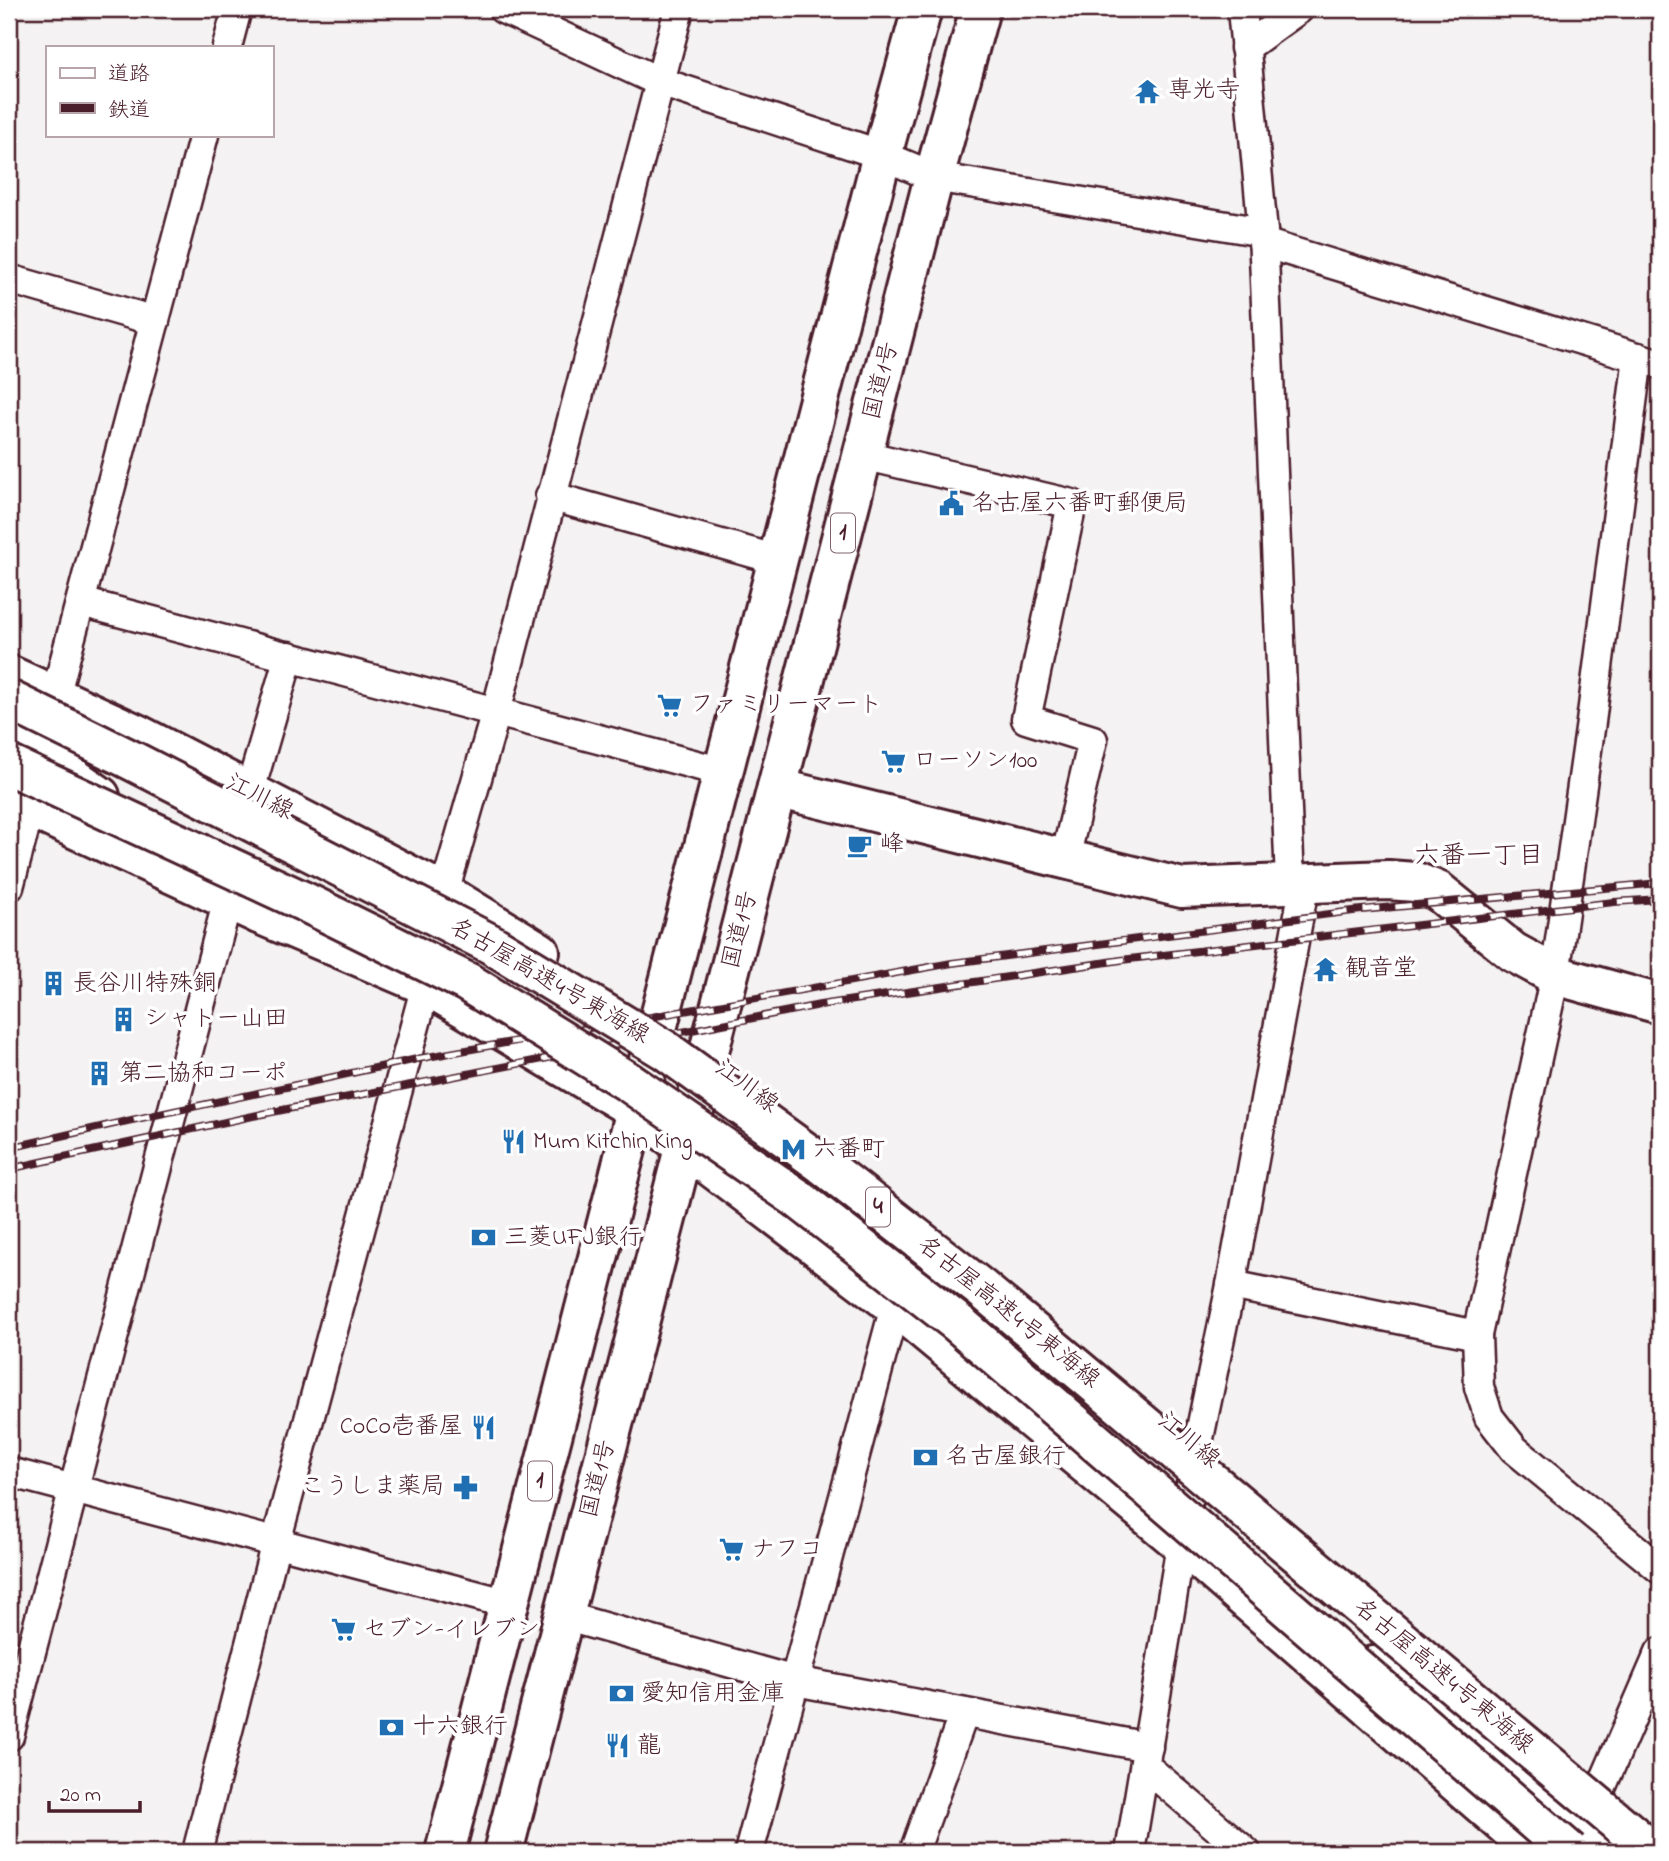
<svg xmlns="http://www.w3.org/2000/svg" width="1669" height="1861" viewBox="0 0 1669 1861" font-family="'Indie Flower','Klee One',sans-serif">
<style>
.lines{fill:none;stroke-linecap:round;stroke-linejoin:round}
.street-casing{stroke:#4a1f2b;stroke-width:33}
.secondary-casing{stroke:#4a1f2b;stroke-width:44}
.primary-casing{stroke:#4a1f2b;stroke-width:44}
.highway-casing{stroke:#4a1f2b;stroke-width:44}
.street{stroke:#fff;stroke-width:28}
.secondary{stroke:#fff;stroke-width:38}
.primary{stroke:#fff;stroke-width:38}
.highway{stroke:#fff;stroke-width:38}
.rail-casing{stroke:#4a1f2b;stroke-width:8}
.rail{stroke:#fff;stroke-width:5;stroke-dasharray:16;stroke-linecap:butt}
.highway-bridge-casing{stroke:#4a1f2b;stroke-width:44;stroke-linecap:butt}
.highway-bridge{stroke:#fff;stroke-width:38}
.labels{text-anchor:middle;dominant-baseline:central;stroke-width:7;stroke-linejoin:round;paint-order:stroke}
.shield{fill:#fff;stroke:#80626b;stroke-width:2}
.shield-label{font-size:23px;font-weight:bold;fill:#4a1f2b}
.poi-label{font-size:24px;fill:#4a1f2b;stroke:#fff;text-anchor:start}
.street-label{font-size:24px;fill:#4a1f2b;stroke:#fff}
.neighbourhood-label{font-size:26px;fill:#4a1f2b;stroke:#fff}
</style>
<rect width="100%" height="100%" fill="#f4f2f2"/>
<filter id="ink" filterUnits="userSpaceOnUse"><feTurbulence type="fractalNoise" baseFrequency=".0143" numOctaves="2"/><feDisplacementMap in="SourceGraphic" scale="14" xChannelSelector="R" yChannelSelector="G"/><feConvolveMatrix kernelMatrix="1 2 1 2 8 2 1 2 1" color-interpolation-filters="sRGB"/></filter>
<g filter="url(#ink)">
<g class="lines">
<defs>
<g id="street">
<path d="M503 9 660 82 882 155 934 177 1263 232"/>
<path d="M1242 9 1263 232 1290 882"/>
<path d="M227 47 237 9"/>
<path d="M1245 48 1299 9"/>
<path d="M1263 243 1660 364"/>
<path d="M9 279 155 321"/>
<path d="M1638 357 1591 722 1555 975 1477 1335 1479 1387 1489 1417 1514 1449 1660 1569"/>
<path d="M863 455 1072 504 1026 719 1093 740 1065 859"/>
<path d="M550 496 778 560"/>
<path d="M81 602 723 772"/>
<path d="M55 697 204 135"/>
<path d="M249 794 289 656"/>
<path d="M9 887 30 808"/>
<path d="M444 893 496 712 679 9"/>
<path d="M1231 1285 1477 1335"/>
<path d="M9 1472 509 1604"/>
<path d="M564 1616 795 1681 1148 1747"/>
<path d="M9 1736 228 899"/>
<path d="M1145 1766 1246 1852"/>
<path d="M1602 1786 1660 1652"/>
<path d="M197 1852 276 1542 426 985"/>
<path d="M749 1852 895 1306"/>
<path d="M914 1852 964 1713"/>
<path d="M1130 1852 1197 1448 1231 1285 1305 882"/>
</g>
<path id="secondary" d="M777 788 1182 888 1388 880 1416 882 1438 891 1513 952 1555 975 1660 1004"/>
<g id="primary">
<path d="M9 675 139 735 444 893 540 952"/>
<path d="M9 798 259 914 426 985 636 1110 895 1306 1182 1544 1536 1852"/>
</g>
<g id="highway">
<path d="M9 740 50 761 100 796"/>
<path d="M199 863 237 890 259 914"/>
<path d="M1182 1544 1234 1577"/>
<path d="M1373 1666 1415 1693 1610 1852"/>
<path d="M445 1852 882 155 922 9"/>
<path d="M503 1852 934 177 980 9"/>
</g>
</defs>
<!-- street casing -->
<use href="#street" class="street-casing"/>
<!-- secondary casing -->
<use href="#secondary" class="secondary-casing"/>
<!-- primary casing -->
<use href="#primary" class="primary-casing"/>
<!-- highway casing -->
<use href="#highway" class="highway-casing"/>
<!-- street -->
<use href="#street" class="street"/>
<!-- secondary -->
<use href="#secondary" class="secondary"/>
<!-- primary -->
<use href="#primary" class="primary"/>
<!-- highway -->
<use href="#highway" class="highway"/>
<defs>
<g id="rail">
<path d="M9 1148 127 1121 422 1058 952 963 1361 910 1660 883"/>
<path d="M9 1169 267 1113 820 1005 1121 960 1614 902 1660 899"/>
</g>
</defs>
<!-- rail casing -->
<use href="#rail" class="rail-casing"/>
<!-- rail -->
<use href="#rail" class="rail"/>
<defs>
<g id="highway-bridge">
<path d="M9 700 125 757 491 944 665 1050 822 1164 982 1289 1653 1852"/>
<path d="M9 765 307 903 467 982 630 1083 797 1198 959 1324 1570 1852"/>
</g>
</defs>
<!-- highway-bridge casing -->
<use href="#highway-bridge" class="highway-bridge-casing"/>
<!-- highway-bridge -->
<use href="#highway-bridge" class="highway-bridge"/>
</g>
</g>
<!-- icons -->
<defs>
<symbol id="temple-bare" viewBox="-9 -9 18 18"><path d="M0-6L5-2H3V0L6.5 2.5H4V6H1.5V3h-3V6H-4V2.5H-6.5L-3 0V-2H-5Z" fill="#1f6fb2" stroke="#fff" stroke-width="2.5" paint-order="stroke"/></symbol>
<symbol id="civic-bare" viewBox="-9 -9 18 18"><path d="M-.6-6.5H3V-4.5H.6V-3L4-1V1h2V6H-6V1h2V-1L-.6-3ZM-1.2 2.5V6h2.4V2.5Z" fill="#1f6fb2" stroke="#fff" stroke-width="2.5" paint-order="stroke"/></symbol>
<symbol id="supermarket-bare" viewBox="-9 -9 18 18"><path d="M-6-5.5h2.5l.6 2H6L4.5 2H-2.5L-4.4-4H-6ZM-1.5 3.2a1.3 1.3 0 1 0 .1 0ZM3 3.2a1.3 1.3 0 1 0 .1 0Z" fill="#1f6fb2" stroke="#fff" stroke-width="2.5" paint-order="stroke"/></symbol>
<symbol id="cafe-bare" viewBox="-9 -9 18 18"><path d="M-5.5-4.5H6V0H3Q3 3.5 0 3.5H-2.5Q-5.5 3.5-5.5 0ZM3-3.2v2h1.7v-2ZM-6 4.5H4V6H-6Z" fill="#1f6fb2" stroke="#fff" stroke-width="2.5" paint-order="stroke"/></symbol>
<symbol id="building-bare" viewBox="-9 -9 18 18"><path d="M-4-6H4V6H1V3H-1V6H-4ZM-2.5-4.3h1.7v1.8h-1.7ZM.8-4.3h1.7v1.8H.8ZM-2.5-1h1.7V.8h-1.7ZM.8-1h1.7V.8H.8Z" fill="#1f6fb2" stroke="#fff" stroke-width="2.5" paint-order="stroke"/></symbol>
<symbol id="restaurant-bare" viewBox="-9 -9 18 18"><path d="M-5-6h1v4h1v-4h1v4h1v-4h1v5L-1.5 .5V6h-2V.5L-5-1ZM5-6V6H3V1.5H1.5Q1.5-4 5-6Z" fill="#1f6fb2" stroke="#fff" stroke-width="2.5" paint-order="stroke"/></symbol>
<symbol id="metro-bare" viewBox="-9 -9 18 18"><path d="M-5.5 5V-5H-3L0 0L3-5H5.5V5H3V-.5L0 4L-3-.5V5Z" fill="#1f6fb2" stroke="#fff" stroke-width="2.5" paint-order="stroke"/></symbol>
<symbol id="bank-bare" viewBox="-9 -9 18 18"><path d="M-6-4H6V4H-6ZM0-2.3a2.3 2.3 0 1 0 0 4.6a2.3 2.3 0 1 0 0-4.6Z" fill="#1f6fb2" stroke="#fff" stroke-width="2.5" paint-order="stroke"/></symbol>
<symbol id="pharmacy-bare" viewBox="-9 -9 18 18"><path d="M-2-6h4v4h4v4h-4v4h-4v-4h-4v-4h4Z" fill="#1f6fb2" stroke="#fff" stroke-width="2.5" paint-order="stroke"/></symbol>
</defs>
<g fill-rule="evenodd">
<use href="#temple-bare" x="1130" y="74" width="35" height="35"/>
<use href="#civic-bare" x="934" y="486" width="35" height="35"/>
<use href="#supermarket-bare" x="652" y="688" width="35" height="35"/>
<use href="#supermarket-bare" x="876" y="744" width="35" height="35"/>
<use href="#cafe-bare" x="842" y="828" width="35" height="35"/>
<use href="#temple-bare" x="1308" y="952" width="35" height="35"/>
<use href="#building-bare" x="36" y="966" width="35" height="35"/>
<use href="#building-bare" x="106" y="1002" width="35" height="35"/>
<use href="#building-bare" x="82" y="1056" width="35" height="35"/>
<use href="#restaurant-bare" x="496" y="1124" width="35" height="35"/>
<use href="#metro-bare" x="776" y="1132" width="35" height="35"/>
<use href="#bank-bare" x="466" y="1220" width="35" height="35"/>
<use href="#restaurant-bare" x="466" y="1410" width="35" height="35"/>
<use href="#bank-bare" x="908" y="1440" width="35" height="35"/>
<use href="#pharmacy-bare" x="448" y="1470" width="35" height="35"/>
<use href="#supermarket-bare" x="714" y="1532" width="35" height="35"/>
<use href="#supermarket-bare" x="326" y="1612" width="35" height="35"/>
<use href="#bank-bare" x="604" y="1676" width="35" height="35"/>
<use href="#bank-bare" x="374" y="1710" width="35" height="35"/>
<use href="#restaurant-bare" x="600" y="1728" width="35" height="35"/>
</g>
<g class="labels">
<!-- shield labels -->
<g class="shield">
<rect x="831" y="513.5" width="24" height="39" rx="5"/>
<rect x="866" y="1187.5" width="24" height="39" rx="5"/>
<rect x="528" y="1461.5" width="24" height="39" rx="5"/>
</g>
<g class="shield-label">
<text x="843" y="533">1</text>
<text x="878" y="1207">4</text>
<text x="540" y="1481">1</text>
</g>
<!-- poi labels -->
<g class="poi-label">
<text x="1168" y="91">専光寺</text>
<text x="972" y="504">名古屋六番町郵便局</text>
<text x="690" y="705">ファミリーマート</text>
<text x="913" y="761">ローソン100</text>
<text x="880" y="845">峰</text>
<text x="1345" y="969">観音堂</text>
<text x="73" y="984">長谷川特殊銅</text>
<text x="144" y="1019">シャトー山田</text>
<text x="119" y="1074">第二協和コーポ</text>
<text x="533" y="1142">Mum Kitchin King</text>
<text x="813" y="1150">六番町</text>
<text x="504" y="1238">三菱UFJ銀行</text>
<text x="463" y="1427" text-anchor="end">CoCo壱番屋</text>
<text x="946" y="1457">名古屋銀行</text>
<text x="445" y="1487" text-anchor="end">こうしま薬局</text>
<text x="751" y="1550">ナフコ</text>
<text x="363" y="1630">セブン-イレブン</text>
<text x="641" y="1694">愛知信用金庫</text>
<text x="412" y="1727">十六銀行</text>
<text x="637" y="1746">龍</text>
</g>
<!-- street labels -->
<g class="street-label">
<text transform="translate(882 381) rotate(-76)">国道1号</text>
<text transform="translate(259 798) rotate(27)">江川線</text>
<text transform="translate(741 930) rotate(-76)">国道1号</text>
<text transform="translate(549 982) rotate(30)">名古屋高速4号東海線</text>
<text transform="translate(746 1087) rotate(37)">江川線</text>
<text transform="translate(1008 1313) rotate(39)">名古屋高速4号東海線</text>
<text transform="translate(1188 1441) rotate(40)">江川線</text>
<text transform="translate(599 1479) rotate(-76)">国道1号</text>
<text transform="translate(1443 1677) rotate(40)">名古屋高速4号東海線</text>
</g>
<!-- neighbourhood labels -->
<g class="neighbourhood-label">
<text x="1479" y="857">六番一丁目</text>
</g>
</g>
<!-- margin -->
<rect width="1669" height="1861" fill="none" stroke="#fff" stroke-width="35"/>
<rect x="18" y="18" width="1634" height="1826" fill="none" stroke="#4a1f2b" stroke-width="2.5" filter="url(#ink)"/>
<!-- legend -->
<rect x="46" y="46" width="228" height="91" fill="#ffffff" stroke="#b7a5aa" stroke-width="2"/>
<rect x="60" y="68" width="35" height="10" fill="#ffffff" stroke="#b7a5aa" stroke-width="2"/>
<text x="108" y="80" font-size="21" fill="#4a1f2b">道路</text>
<rect x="60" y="103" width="35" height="10" fill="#4a1f2b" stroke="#b7a5aa" stroke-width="2"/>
<text x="108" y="116" font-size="21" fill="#4a1f2b">鉄道</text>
<!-- scale -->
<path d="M49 1801v10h91v-10" fill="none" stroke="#4a1f2b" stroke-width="3.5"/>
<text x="60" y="1801" font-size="21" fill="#4a1f2b" stroke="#ffffff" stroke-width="5" paint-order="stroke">20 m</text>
</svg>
